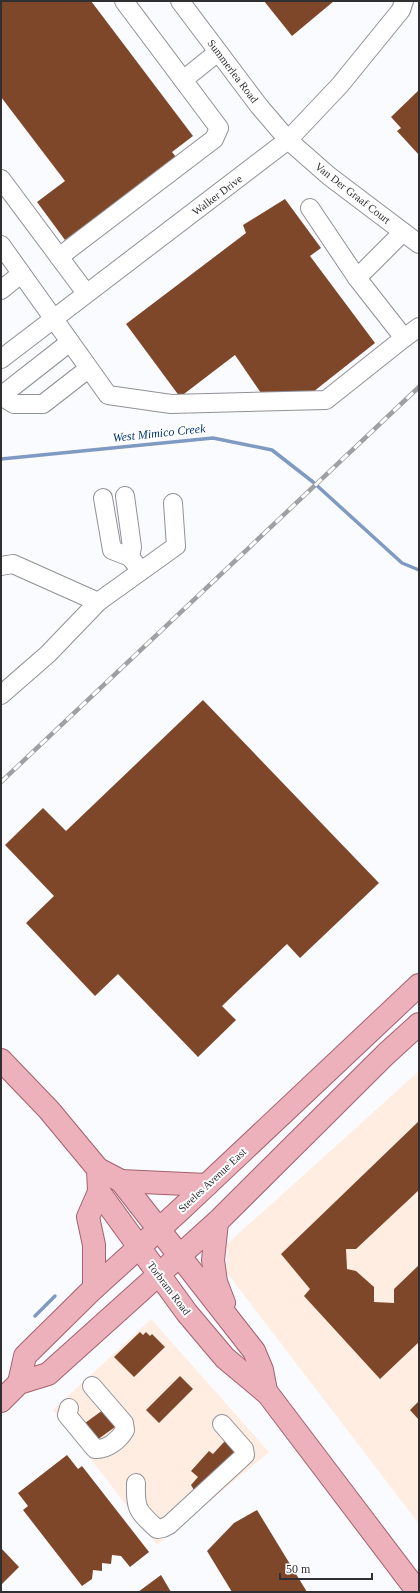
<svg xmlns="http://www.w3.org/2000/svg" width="420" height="1593" viewBox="0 0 420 1593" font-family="'Times New Roman',serif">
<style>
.commercial{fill:#ffede2}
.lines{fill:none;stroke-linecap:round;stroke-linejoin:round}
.stream{stroke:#7f9ac2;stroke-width:3.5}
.building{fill:#7f4729}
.minor-casing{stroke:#909197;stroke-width:20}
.major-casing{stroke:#a3626d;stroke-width:24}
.minor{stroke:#fff;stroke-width:18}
.major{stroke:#edb1bb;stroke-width:22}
.rail-casing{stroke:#9fa0a3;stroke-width:4.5}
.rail{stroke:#fff;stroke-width:3;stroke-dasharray:9;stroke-linecap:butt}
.labels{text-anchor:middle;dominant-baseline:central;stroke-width:4;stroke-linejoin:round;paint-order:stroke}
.street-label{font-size:11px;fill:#303032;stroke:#fff}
.water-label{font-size:12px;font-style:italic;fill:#033472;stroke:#fff}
</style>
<rect width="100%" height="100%" fill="#fafbff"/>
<!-- commercial -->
<g class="commercial">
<path d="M419 1071V1524L227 1273V1244Z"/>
<path d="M151 1319 269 1452 157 1545 53 1410Z"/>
</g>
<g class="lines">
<!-- stream -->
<g class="stream">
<path d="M1 459 213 438 272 450 313 482 402 563 419 570"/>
<path d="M35 1316 55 1296"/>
</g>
</g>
<!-- building -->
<g class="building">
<path d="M1 1H91L193 136 172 152 176 157 65 240 37 202 65 181 1 97Z"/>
<path d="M264 1H334L292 36Z"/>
<path d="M419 90V155L397 131 401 128 391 117Z"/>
<path d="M285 199 321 248 310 256 375 343 313 392 263 396 235 355 180 397 126 324 246 233 243 225Z"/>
<path d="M203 700 379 883 300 958 287 944 222 1006 236 1020 198 1057 118 974 95 996 26 923 54 896 5 845 43 808 66 831Z"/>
<path d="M419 1121V1190L356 1249H346L347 1269 356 1271 374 1287V1302L394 1303V1289L419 1265V1342L380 1379 304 1296 310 1289 281 1254Z"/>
<path d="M140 1332 143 1335 146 1332 150 1336 152 1334 165 1347 134 1377 114 1357Z"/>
<path d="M180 1376 193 1389 159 1423 146 1410Z"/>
<path d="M419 1401V1420L410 1410Z"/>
<path d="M107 1407 119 1424 93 1443 81 1426Z"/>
<path d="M224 1442H227L235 1450 234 1458 194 1490 191 1485 198 1477 191 1471 209 1451 213 1454Z"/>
<path d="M67 1455 78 1469 82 1466 149 1552 130 1567 121 1556 112 1555 111 1564 102 1563V1571L93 1570 92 1579 82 1586 23 1510 28 1506 18 1493Z"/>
<path d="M257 1510 307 1592H232L207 1551 234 1523Z"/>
<path d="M1 1548 19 1567 1 1585Z"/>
<path d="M161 1575 171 1592H138Z"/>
</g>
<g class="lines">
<defs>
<g id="minor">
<path d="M180 1 259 106 288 140 329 176 419 244"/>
<path d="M183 80 218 52"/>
<path d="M1 179 86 293"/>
<path d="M310 208 357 278 403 232"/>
<path d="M1 245 108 395 171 404 326 400 404 338"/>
<path d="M59 257 214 139 219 128 124 1"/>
<path d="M357 278 404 338 419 327"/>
<path d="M1 290 21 274"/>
<path d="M70 342 1 396 14 404H43L88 369"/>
<path d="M1 359 288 140 340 85 401 10 404 1"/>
<path d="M125 496 132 547 130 557"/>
<path d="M103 498 112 550 130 557 141 571"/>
<path d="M1 566 13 564 98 602 176 546 173 503"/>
<path d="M1 695 48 654 98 602"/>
<path d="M69 1408 67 1415 95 1449C107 1450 119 1440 125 1430L124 1423 92 1386"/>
<path d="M136 1483C135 1510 138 1511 157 1529L163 1528 169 1525 245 1455 244 1449 222 1424"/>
</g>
<g id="major">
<path d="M1 1060 49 1110 98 1169 121 1181 254 1351 262 1370 266 1391"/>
<path d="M98 1169 99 1192 187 1313 225 1358 268 1394 418 1592"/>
<path d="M121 1181 207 1185"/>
<path d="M217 1222 213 1260 216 1282 224 1303"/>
<path d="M94 1288V1245L88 1217 99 1192"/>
<path d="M19 1383 25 1356 94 1288 178 1212 419 985"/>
<path d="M1 1401 19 1383 48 1374 217 1222 386 1054 419 1024"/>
</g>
</defs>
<!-- minor casing -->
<use href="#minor" class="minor-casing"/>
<!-- major casing -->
<use href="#major" class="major-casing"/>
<!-- minor -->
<use href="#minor" class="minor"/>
<!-- major -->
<use href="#major" class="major"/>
<defs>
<path id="rail" d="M1 782 419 387"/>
</defs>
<!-- rail casing -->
<use href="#rail" class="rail-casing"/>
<!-- rail -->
<use href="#rail" class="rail"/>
</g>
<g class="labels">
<!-- street labels -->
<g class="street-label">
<text transform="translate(233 71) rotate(53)">Summerlea Road</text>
<text transform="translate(353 193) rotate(38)">Van Der Graaf Court</text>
<text transform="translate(217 195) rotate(-37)">Walker Drive</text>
<text transform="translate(212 1180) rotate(-43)">Steeles Avenue East</text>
<text transform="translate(169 1288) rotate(53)">Torbram Road</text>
</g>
<!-- water labels -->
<g class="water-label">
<text transform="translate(159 433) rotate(-6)">West Mimico Creek</text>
</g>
</g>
<!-- border -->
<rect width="420" height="1593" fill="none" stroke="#303032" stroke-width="4"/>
<!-- scale -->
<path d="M280 1573v6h92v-6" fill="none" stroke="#303032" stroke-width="2"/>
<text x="286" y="1573" font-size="12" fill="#303032" stroke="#ffffff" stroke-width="3" paint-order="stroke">50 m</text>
</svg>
